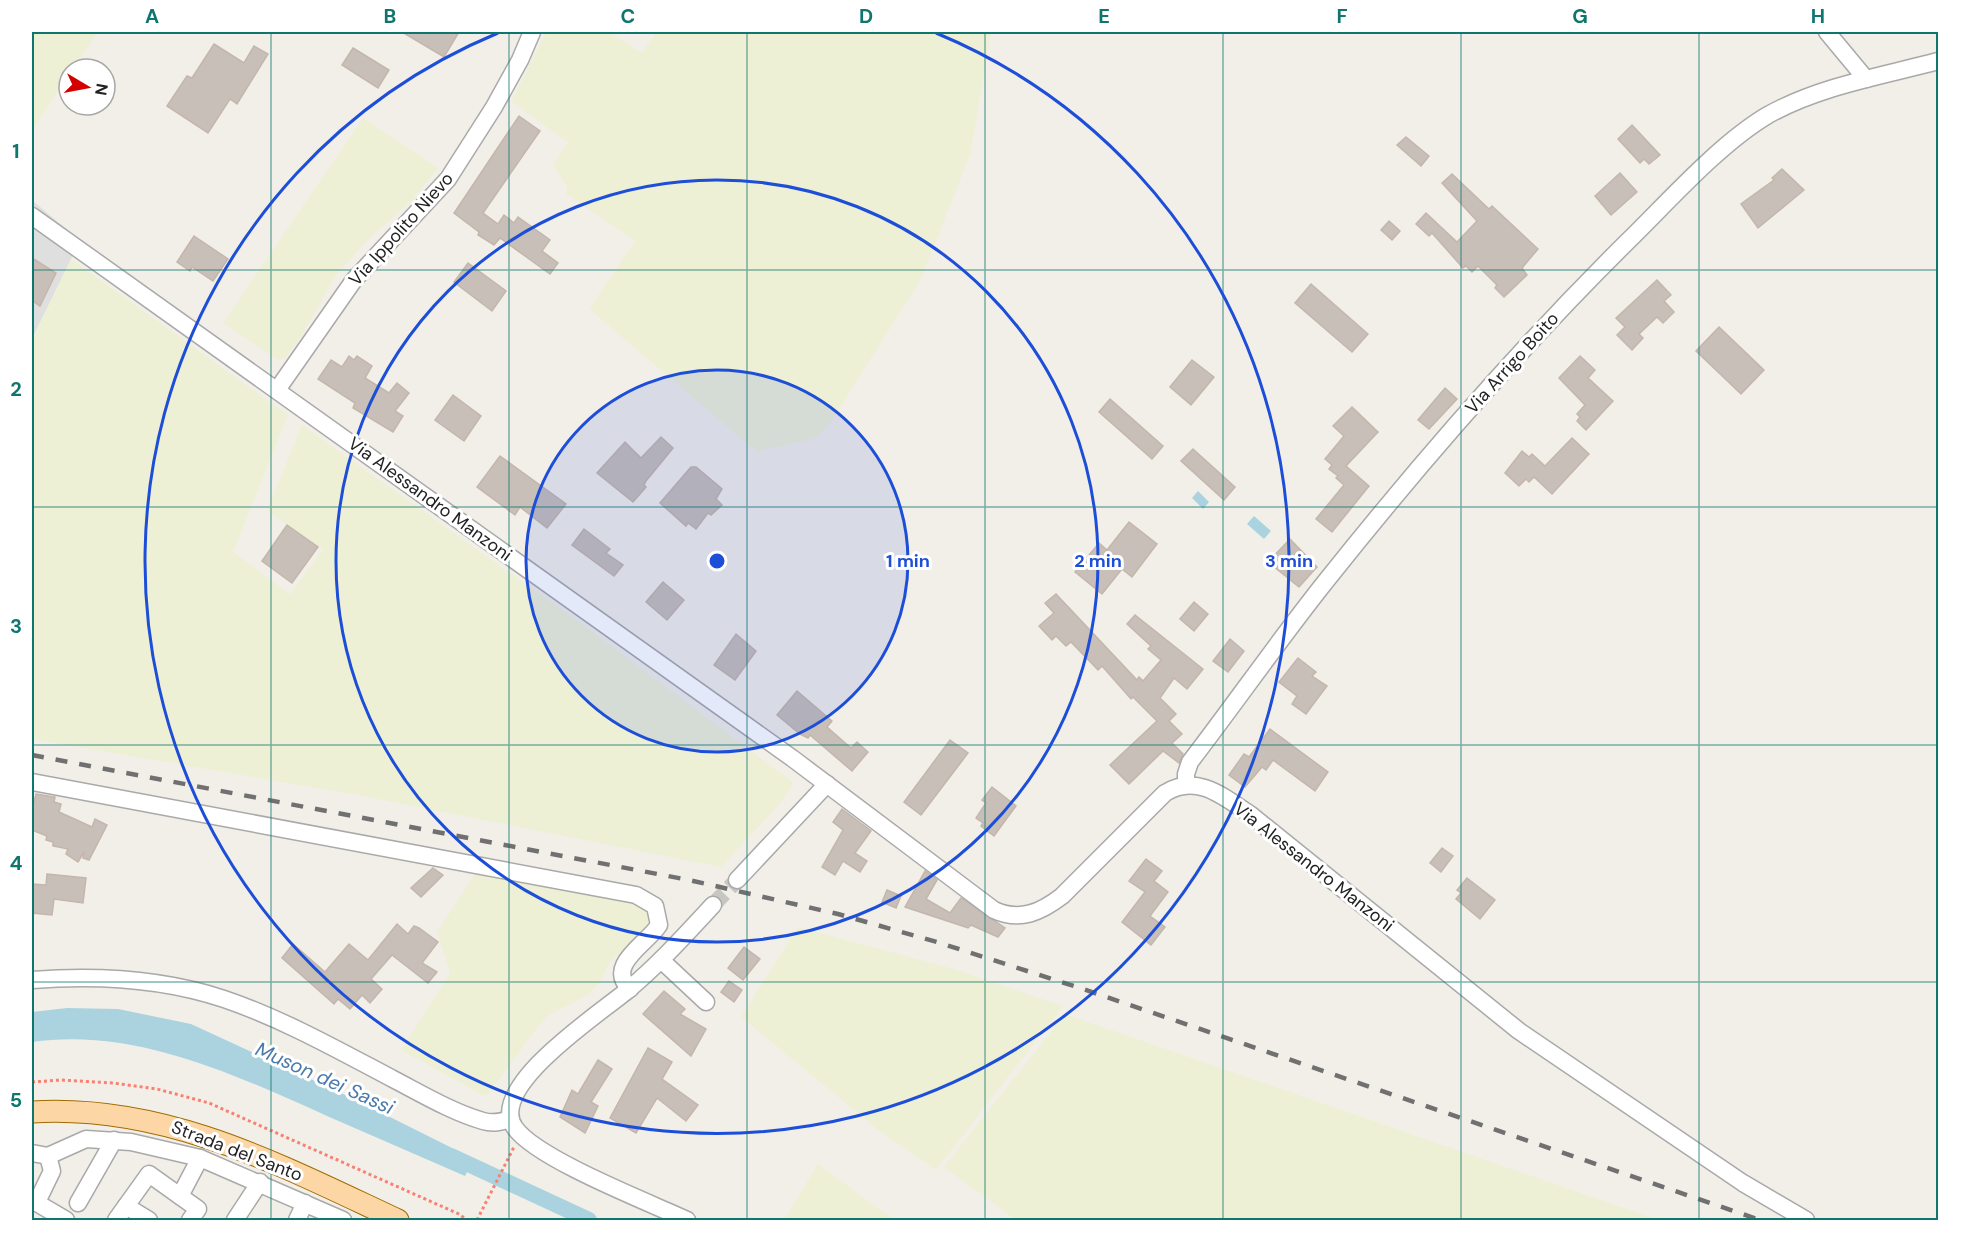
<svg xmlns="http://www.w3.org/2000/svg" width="1970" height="1252" viewBox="0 0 1970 1252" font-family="'DM Sans',sans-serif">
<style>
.residential{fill:#e0dfdf}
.farmland{fill:#eef0d5}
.water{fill:#aad3df}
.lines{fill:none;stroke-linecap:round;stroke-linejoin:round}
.canal{stroke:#aad3df;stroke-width:16}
.building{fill:#c7bfb8;stroke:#c4b6ab;stroke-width:1.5}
.minor-tunnel{stroke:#c8c6c1;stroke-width:16;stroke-dasharray:16 8;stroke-linecap:butt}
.minor-casing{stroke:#a9a9a9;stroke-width:19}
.major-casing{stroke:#a06b00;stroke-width:23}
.path{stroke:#fa8072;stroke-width:3;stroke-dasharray:3 3;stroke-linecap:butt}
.minor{stroke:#fff;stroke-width:16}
.major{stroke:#fcd6a4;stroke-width:21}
.rail{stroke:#707070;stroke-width:4.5;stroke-dasharray:12 12;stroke-linecap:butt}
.grid{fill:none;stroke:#0f766e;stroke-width:1.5;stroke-opacity:0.55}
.ring{fill:none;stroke:#1d4ed8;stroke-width:3}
.labels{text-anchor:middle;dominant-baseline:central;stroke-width:6;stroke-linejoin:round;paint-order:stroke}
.street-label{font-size:18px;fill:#222;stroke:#fff}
.water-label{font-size:20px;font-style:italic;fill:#4a7aab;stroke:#fff}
.centre{fill:#1d4ed8;stroke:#fff;stroke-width:3}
.ring-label{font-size:18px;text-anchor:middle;font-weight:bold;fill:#1d4ed8;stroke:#fff;stroke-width:6;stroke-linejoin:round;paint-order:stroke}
.neatline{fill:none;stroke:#0f766e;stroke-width:2}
.grid-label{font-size:20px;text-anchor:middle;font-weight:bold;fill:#0f766e}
</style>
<rect width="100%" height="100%" fill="#f2efe9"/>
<!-- residential -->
<path class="residential" d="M32 200 80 241 32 339Z"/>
<!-- farmland -->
<g class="farmland">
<path d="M32 32H98L73 69H69V74L32 130Z"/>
<path d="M546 32H609L642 53 656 32H991L970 155 921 279 827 428 816 438 757 452 589 309 635 241 566 194 567 187 553 164 568 142 511 102Z"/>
<path d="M363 118 438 168 412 200 368 240 336 275 303 333 286 357 279 361 223 323Z"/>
<path d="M71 259 288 415 233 552 290 594 323 549 267 511 302 425 583 625 794 783 779 805 721 867 358 795 32 739V339Z"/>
<path d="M476 872 640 904 651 919 650 926 610 962 600 982 588 995 550 1014 540 1024 486 1097 401 1050 450 973 437 932Z"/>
<path d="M798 927 954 969 1063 1006 936 1170 878 1130 741 1017Z"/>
<path d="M1065 1014 1659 1220H1016L944 1167Z"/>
<path d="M818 1164 894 1220H784Z"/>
</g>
<!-- water -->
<g class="water">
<path d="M1198 491 1209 502 1203 509 1192 498Z"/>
<path d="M1254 516 1271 531 1264 539 1247 524Z"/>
<path d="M67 1008 118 1009 191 1024 354 1099 474 1159 465 1176C419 1156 373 1136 327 1116 236 1075 134 1027 32 1042V1012Z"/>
</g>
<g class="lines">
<!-- canal -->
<path class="canal" d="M451 1156 589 1220"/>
</g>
<!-- building -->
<g class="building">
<path d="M402 32H459L444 57Z"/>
<path d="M214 44 244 63 254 46 268 54 237 104 230 99 208 133 167 106 187 76 192 78Z"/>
<path d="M353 48 389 70 378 88 342 65Z"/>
<path d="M519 116 540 131 483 213 498 224 504 215 514 223 518 217 550 240 542 251 558 263 550 274 500 238 494 245 478 235 479 232 454 213Z"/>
<path d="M1632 125 1660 155 1649 164 1644 159 1640 163 1618 139Z"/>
<path d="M1406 137 1429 156 1421 166 1397 145Z"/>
<path d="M1782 169 1804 190 1758 228 1741 204 1774 180 1772 178Z"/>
<path d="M1620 173 1637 192 1611 215 1595 196Z"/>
<path d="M1452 174 1489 209 1492 206 1538 249 1522 268 1527 275 1504 297 1495 288 1497 285 1478 266 1472 272 1466 266 1463 268 1432 233 1429 236 1416 224 1426 213 1457 242 1477 221 1442 183Z"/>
<path d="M1389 221 1400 231 1392 240 1381 230Z"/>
<path d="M194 236 228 259 213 281 192 267 190 271 177 262Z"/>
<path d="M32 258 56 273 40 306 32 300Z"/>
<path d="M468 263 506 291 492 311 454 282Z"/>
<path d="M1657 280 1671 295 1664 301 1674 312 1663 323 1657 317 1639 334 1643 338 1632 350 1617 335 1625 327 1616 318Z"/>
<path d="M1311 284 1368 334 1352 352 1295 303Z"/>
<path d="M1719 327 1764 370 1741 394 1696 351Z"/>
<path d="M349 356 354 360 357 356 372 366 365 378 389 393 397 383 409 393 395 411 403 416 393 432 353 408 355 403 318 379 331 360 342 367Z"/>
<path d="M1580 356 1595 370 1588 378 1613 401 1586 430 1577 421 1580 417 1577 414 1585 405 1559 378Z"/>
<path d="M1192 360 1214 377 1191 405 1170 387Z"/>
<path d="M1445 388 1457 399 1429 429 1418 420Z"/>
<path d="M453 395 481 416 464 441 435 420Z"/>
<path d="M1110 399 1163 446 1152 459 1099 412Z"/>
<path d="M1352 407 1378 432 1346 466 1369 486 1332 532 1316 519 1344 485 1336 478 1338 476 1329 469 1332 465 1325 459 1344 436 1333 426Z"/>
<path d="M661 437 673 448 646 481 644 485 646 487 633 502 597 473 625 442 641 458Z"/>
<path d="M1572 438 1589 454 1552 494 1534 477 1529 482 1526 479 1519 486 1505 473 1522 451 1529 457 1532 454 1545 466Z"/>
<path d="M1193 449 1235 487 1224 500 1181 461Z"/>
<path d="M500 456 566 504 547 528 520 507 515 515 477 487Z"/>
<path d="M691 467H696L722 489 716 499 722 505 711 515 708 513 696 529 688 523 686 526 660 503Z"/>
<path d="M1129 522 1157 544 1132 577 1122 569 1102 594 1075 572 1099 543 1107 550Z"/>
<path d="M287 525 318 547 292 583 262 561Z"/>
<path d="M584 529 610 549 606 553 623 565 614 576 572 545Z"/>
<path d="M1290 539 1317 567 1299 587 1268 562Z"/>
<path d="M663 582 684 600 667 620 646 602Z"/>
<path d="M1056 594 1137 680 1139 677 1143 681 1161 660 1148 649 1151 646 1127 624 1135 615 1203 669 1187 689 1174 678 1160 698 1176 714 1169 721 1182 734 1172 743 1183 754 1179 763 1163 751 1129 784 1110 765 1157 721 1133 697 1131 699 1102 666 1098 670 1071 642 1066 646 1056 636 1052 640 1039 626 1054 613 1045 603Z"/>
<path d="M1194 602 1208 614 1194 631 1180 619Z"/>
<path d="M736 634 756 651 735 680 714 665Z"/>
<path d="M1230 639 1244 651 1228 672 1213 661Z"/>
<path d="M1298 658 1316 672 1312 676 1327 686 1306 714 1292 704 1297 696 1279 682Z"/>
<path d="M797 691 832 721 827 727 851 748 857 742 868 752 852 771 810 735 808 738 800 734 777 715Z"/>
<path d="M1270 729 1328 772 1315 791 1273 760 1266 770 1262 767 1245 787 1229 775 1244 754 1249 757Z"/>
<path d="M950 740 968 753 921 815 904 802Z"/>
<path d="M992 787 1016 806 994 836 981 826 983 823 976 818 986 803 982 800Z"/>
<path d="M36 794 55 797 54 802 61 804 59 812 92 827 95 819 107 825 89 860 83 858 84 852 78 862 66 854 68 849 53 846V842L46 840 47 836 32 830V809Z"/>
<path d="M842 809 871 831 855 853 867 861 860 872 843 861 835 875 822 867 843 830 833 822Z"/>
<path d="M1442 848 1453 856 1441 872 1430 863Z"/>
<path d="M1146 859 1162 871 1154 881 1168 892 1150 916 1165 927 1151 945 1122 922 1145 892 1129 881Z"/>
<path d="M433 868 443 875 421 897 411 888Z"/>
<path d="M925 871 937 880 926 899 950 913 961 898 1005 928 998 937 971 925 968 928 905 907Z"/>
<path d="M47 874 86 878 83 903 54 899 52 915 32 913V884L46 885Z"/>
<path d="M1467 878 1495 900 1480 919 1456 899 1461 893 1457 890Z"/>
<path d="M887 890 901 896 896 908 882 902Z"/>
<path d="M397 924 408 934 414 926 419 928 438 942 422 963 437 972 428 983 392 955 371 979 382 989 370 1003 362 995 350 1009 338 999 334 1004 282 958 293 944 325 972 349 944 368 960Z"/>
<path d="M744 947 760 959 743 980 728 968Z"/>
<path d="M729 981 742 990 734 1002 721 992Z"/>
<path d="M664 991 685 1009 680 1014 706 1029 691 1056 643 1014Z"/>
<path d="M648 1048 672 1062 662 1079 698 1105 686 1121 657 1098 636 1133 610 1118Z"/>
<path d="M598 1060 612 1069 591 1102 598 1106 585 1133 560 1117 572 1090 578 1094Z"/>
</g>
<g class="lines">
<!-- minor-tunnel -->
<path class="minor-tunnel" d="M713 905 737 880"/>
<defs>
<g id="minor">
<path d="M1827 32 1866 79"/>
<path d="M32 216 792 758 994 910C1020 922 1041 912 1062 896L1165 793C1197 773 1224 797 1251 815L1519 1031 1743 1183 1806 1220"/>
<path d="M277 390 354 280 448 179 494 107 520 60 532 32"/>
<path d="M32 782 636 895 655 906 659 925C647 944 605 965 630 989"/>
<path d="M1186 784V774L1190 762C1236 702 1279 640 1326 581 1420 463 1520 348 1627 242 1668 202 1719 144 1768 115 1820 86 1882 76 1938 61"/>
<path d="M737 880 827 784"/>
<path d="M661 960 706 1002"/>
<path d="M32 980C97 975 161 978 224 999 283 1019 338 1050 393 1079 422 1094 452 1112 483 1121 493 1124 501 1122 510 1119"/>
<path d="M32 1153 48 1156 86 1139 131 1142 200 1158 343 1220"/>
<path d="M180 1196 200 1158"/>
<path d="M32 1200 66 1220"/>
<path d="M37 1202 52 1171 48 1156"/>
<path d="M78 1203 114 1140"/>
<path d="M126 1206 149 1220"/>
<path d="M116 1220 149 1174 198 1209 190 1220"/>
<path d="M235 1220 260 1182"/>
<path d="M297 1220 305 1203"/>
<path d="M687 1220C648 1202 537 1159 515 1128 485 1087 604 1011 629 989 659 964 686 934 713 905"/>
</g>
<path id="major" d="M32 1112C166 1104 280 1165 398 1220"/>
</defs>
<!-- minor casing -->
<use href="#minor" class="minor-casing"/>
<!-- major casing -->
<use href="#major" class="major-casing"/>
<!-- path -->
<g class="path">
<path d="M32 1082 61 1080 113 1083 157 1089 209 1103 459 1214 467 1220"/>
<path d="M477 1220 514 1147"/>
</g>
<!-- minor -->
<use href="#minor" class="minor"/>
<!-- major -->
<use href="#major" class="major"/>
<!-- rail -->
<path class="rail" d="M32 755 689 880 838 914 937 942 1080 988 1760 1220"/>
</g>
<!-- grid -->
<path class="grid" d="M271 32V1220M509 32V1220M747 32V1220M985 32V1220M1223 32V1220M1461 32V1220M1699 32V1220M32 270H1938M32 507H1938M32 745H1938M32 982H1938"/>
<!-- distance rings -->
<circle cx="717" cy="561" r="191" fill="#1d4ed8" fill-opacity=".12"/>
<g class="ring">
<circle cx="717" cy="561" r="191"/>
<circle cx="717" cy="561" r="381"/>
<path d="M936 33A572 572 0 1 1 498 33"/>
</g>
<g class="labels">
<!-- street labels -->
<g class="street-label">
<text transform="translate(401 229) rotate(-48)">Via Ippolito Nievo</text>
<text transform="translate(1512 363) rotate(-48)">Via Arrigo Boito</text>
<text transform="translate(430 499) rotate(36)">Via Alessandro Manzoni</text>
<text transform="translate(1314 867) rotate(38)">Via Alessandro Manzoni</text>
<text transform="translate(237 1151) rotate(21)">Strada del Santo</text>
</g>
<!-- water labels -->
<g class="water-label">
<text transform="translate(325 1078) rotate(24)">Muson dei Sassi</text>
</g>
</g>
<circle cx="717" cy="561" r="9" class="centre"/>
<g class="ring-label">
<text x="908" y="567">1 min</text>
<text x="1098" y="567">2 min</text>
<text x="1289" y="567">3 min</text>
</g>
<!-- border -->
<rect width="1970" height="1252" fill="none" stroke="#ffffff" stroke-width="66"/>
<!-- north arrow -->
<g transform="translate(87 87) rotate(100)"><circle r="28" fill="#ffffff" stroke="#a7a7a7" stroke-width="1.5"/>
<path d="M0-4.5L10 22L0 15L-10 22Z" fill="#d40000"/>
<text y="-9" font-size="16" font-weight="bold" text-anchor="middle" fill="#222222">N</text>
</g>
<rect x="33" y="33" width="1904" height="1186" class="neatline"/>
<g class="grid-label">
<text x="152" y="23">A</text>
<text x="390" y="23">B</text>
<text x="628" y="23">C</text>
<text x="866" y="23">D</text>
<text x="1104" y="23">E</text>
<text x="1342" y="23">F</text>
<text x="1580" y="23">G</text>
<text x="1818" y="23">H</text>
<text x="16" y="158">1</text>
<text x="16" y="396">2</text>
<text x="16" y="633">3</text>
<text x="16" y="870">4</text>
<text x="16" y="1107">5</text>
</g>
</svg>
